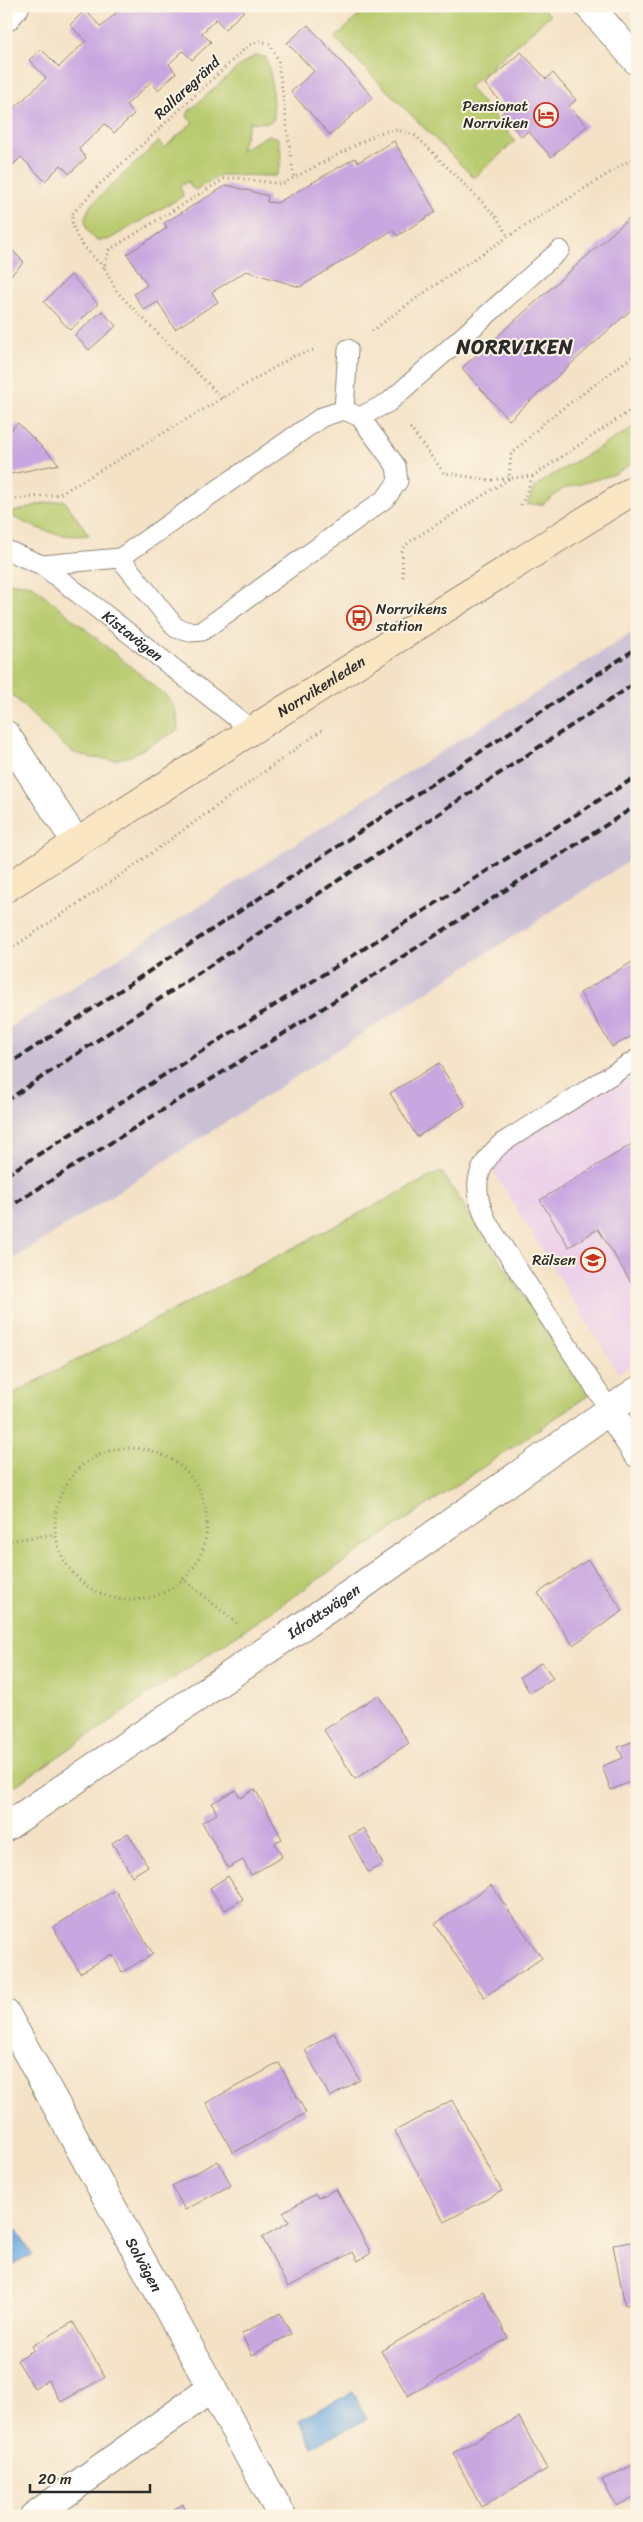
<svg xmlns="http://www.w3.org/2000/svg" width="643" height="2522" viewBox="0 0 643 2522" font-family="Sriracha,sans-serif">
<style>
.built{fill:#ecd1e9}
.industrial{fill:#cbbfd4}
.green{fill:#b9cb6f;stroke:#727b4d}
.water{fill:#6faae0;stroke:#4d6a86}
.building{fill:#c8a6e0}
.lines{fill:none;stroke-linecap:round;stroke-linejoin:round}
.lane-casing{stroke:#908678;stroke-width:21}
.street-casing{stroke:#908678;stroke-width:30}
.secondary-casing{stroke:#908678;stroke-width:30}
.path{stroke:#908678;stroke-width:3;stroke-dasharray:1 4;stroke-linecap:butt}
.lane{stroke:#fff;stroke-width:19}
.street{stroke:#fff;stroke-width:28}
.secondary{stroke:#fbe6c4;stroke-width:28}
.rail{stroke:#2b2b2b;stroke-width:4;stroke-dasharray:8 4;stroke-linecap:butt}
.labels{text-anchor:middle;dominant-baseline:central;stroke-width:4;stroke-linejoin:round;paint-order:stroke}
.street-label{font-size:15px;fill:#2b2b2b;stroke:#fcf5e5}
.poi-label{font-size:15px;fill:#2b2b2b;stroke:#fcf5e5;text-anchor:end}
.district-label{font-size:20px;font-weight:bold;letter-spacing:1px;fill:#2b2b2b;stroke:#fcf5e5}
</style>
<rect width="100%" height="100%" fill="#fcf5e5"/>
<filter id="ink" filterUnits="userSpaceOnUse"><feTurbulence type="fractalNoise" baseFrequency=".02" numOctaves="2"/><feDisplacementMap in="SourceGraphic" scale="10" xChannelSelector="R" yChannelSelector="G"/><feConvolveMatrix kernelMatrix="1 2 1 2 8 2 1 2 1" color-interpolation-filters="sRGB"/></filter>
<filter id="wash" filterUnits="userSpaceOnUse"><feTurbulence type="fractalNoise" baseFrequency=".0096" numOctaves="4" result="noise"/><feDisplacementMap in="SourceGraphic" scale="20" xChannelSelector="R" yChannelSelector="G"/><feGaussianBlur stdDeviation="1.12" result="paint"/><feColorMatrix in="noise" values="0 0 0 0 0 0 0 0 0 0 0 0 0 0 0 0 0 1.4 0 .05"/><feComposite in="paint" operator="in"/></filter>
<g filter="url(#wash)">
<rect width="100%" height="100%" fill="#f4e2c6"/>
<!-- built -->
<path class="built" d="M637 1069V1360L618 1373 487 1161Z"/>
<!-- industrial -->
<path class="industrial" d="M637 630V856L6 1264V1030L378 791Z"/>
<!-- green -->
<g class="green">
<path d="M369 6H541L550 15 469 87 515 141 474 178 335 38Z"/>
<path d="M256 55 266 57 271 76 274 119 268 123 250 122 240 151 268 135 278 138C282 150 283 165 276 176L221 175 195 190 190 186 189 181 180 186 183 196 108 240H96C82 228 82 215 94 202L159 141 164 148 193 122 187 117 189 111 239 66Z"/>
<path d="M637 425V460L615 474 563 489 543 504 527 505 534 488 544 480Z"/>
<path d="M64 500 89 535C58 539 35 528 7 514L40 504Z"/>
<path d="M6 582 32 585 171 700 177 716 178 730 130 756 113 760 93 758 74 753 62 744 6 689Z"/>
<path d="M441 1171 589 1395 6 1792V1397Z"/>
</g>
<!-- water -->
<g class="water">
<path d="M17 2230 32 2254 6 2270V2236Z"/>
<path d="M353 2392 367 2419 313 2447 299 2420Z"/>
</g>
<g id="blocks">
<!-- building -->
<g class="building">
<path d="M115 6H240L244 11 225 29 216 19 202 33 211 42 192 60 183 51 169 64 176 73 158 90 151 82 126 105 134 114 114 133 105 124 79 149 86 158 69 174 61 165 45 181 21 157 12 166 6 160V116L46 78 29 60 41 49 59 67 86 41 70 25 85 10 101 27 119 10Z"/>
<path d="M308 25 373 97 330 135 291 92 314 71 287 43Z"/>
<path d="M521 52 546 79 553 73 576 100 569 106 587 126 551 157 528 131 522 137 501 114 507 109 485 84Z"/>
<path d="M394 141 436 212 397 236 393 230 300 287 246 271 212 292 218 302 175 329 158 302 144 310 134 294 147 285 127 254 167 228 164 223 227 185 268 196 267 202 277 203 355 158 358 162Z"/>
<path d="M637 211V312L633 308 509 420 462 368Z"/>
<path d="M6 244 24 262 6 280Z"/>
<path d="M71 275 98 304 70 330 44 302Z"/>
<path d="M102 311 116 326 89 350 75 335Z"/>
<path d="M18 423 59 464 6 475V435Z"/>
<path d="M637 959V1033L612 1047 580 993Z"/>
<path d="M439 1063 465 1106 417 1137 390 1093Z"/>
<path d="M637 1141V1292L598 1229 569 1247 540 1200Z"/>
<path d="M588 1560 623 1611 573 1645 538 1593Z"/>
<path d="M542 1662 553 1678 530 1693 520 1677Z"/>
<path d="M378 1695 409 1743 355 1779 324 1730Z"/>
<path d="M637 1740V1799L630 1782 611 1790 602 1766 623 1758 618 1747Z"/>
<path d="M255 1789 282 1839 275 1843 282 1857 251 1875 243 1860 228 1868 202 1822 217 1814 212 1803 236 1790 240 1798Z"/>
<path d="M364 1828 383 1864 368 1872 349 1836Z"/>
<path d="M128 1833 148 1866 132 1876 112 1843Z"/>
<path d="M228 1876 243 1899 225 1910 210 1888Z"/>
<path d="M491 1885 542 1958 484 1997 435 1924Z"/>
<path d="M115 1890 153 1954 122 1972 112 1954 80 1973 53 1927Z"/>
<path d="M334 2033 360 2080 330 2097 305 2050Z"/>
<path d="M279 2063 306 2113 233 2153 206 2103Z"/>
<path d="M452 2100 502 2191 444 2222 395 2131Z"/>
<path d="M218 2161 231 2185 185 2210 172 2186Z"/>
<path d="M336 2189 371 2253 358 2261 353 2252 288 2287 262 2237 289 2222 283 2212 316 2194 318 2198Z"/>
<path d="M637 2241V2303L625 2305 613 2245Z"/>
<path d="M483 2291 508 2338 408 2396 381 2351Z"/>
<path d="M280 2313 291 2334 252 2355 241 2334Z"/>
<path d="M73 2322 105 2377 61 2402 48 2380 34 2388 17 2360 34 2350 32 2346Z"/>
<path d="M519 2417 547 2469 481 2507 453 2453Z"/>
<path d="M633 2465 637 2471V2495L617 2506 602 2480Z"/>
<path d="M183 2504 190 2516H162Z"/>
</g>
</g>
</g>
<g filter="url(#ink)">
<use href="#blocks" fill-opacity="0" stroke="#908678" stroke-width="1"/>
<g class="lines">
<defs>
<g id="lane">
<path d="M344 410 348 349"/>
<path d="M360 417 389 402 560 250"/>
<path id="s1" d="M6 550 42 565 252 730"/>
<path d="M42 565 120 558 322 417 344 410 360 417 396 466 398 481 386 498 202 631 190 632 176 628 120 558"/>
<path d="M609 1409 488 1224C472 1190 473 1169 502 1143L637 1059"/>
</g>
<g id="street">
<path d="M589 6 637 61"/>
<path d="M6 17 15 6"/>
<path d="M6 735 76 842"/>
<path d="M609 1409 637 1453"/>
<path id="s2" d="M6 1827 360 1587 637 1391"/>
<path id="s3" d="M6 2014 282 2516"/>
<path d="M34 2516 212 2388"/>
</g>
<g id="secondary">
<path id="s4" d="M6 888 252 730 637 488"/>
</g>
</defs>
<!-- lane casing -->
<use href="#lane" class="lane-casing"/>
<!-- street casing -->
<use href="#street" class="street-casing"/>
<!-- secondary casing -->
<use href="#secondary" class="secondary-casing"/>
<!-- path -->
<g class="path">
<path d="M104 267C87 251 71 237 72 214L100 184 249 45 260 41 270 44 278 60 294 179"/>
<path d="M372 331C456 267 547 212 637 156"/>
<path d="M222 398 117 292 104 267 109 250 224 179 235 178 282 184 379 133C394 128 402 130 416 136L496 216 508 236"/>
<path d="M410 428 444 473 489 480 533 476 637 406"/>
<path d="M6 500 60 494 294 356 317 349"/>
<path d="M521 505 533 476"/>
<path d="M403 577 402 549 412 540 509 479 511 455 546 421 637 353"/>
<path d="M6 952 131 868 322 730"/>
<circle cx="131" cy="1524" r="76"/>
<path d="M6 1541 55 1534"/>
<path d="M182 1578 239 1625"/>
</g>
<!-- lane -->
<use href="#lane" class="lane"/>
<!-- street -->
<use href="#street" class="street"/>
<!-- secondary -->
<use href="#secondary" class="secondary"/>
<!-- rail -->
<g class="rail">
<path d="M6 1066 637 648"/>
<path d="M6 1101 637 682"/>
<path d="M6 1175 637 776"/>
<path d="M6 1209 283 1034 637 805"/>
</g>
</g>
</g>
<!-- icons -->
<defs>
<symbol id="hotel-ring" viewBox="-11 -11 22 22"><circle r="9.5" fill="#fcf5e5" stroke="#c8321e" stroke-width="1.5"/><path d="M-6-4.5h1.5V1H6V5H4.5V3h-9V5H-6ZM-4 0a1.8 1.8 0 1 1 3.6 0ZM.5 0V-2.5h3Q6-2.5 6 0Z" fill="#c8321e"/></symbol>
<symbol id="bus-ring" viewBox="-11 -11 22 22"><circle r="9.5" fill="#fcf5e5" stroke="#c8321e" stroke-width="1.5"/><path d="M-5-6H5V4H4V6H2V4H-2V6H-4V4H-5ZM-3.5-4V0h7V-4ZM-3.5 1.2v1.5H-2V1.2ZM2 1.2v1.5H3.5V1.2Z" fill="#c8321e"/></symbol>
<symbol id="school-ring" viewBox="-11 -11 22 22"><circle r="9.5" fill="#fcf5e5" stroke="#c8321e" stroke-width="1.5"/><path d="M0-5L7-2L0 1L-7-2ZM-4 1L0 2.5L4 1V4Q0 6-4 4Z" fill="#c8321e"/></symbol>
</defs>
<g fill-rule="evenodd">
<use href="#hotel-ring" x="532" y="101" width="28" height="28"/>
<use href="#bus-ring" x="345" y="604" width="28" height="28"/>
<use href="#school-ring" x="579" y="1246" width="28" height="28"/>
</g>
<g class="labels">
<!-- street labels -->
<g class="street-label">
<text transform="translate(187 88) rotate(-43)">Rallaregränd</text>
<text stroke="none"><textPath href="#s1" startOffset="154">Kistavägen</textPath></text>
<text stroke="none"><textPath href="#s4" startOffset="374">Norrvikenleden</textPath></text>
<text stroke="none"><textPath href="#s2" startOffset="384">Idrottsvägen</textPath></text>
<text stroke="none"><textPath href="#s3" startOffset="286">Solvägen</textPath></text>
</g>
<!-- poi labels -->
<g class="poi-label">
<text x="528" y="106">Pensionat<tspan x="528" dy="17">Norrviken</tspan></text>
<text x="376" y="609" text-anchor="start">Norrvikens<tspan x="376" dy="17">station</tspan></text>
<text x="576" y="1260">Rälsen</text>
</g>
<!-- district labels -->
<g class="district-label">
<text x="515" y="347">NORRVIKEN</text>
</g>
</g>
<!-- margin -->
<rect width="643" height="2522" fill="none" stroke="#fcf5e5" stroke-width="25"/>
<!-- scale -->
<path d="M30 2484v8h120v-8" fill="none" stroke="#2b2b2b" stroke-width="2.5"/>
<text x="38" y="2484" font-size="15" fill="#2b2b2b" stroke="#fcf5e5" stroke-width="4" paint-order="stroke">20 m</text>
</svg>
